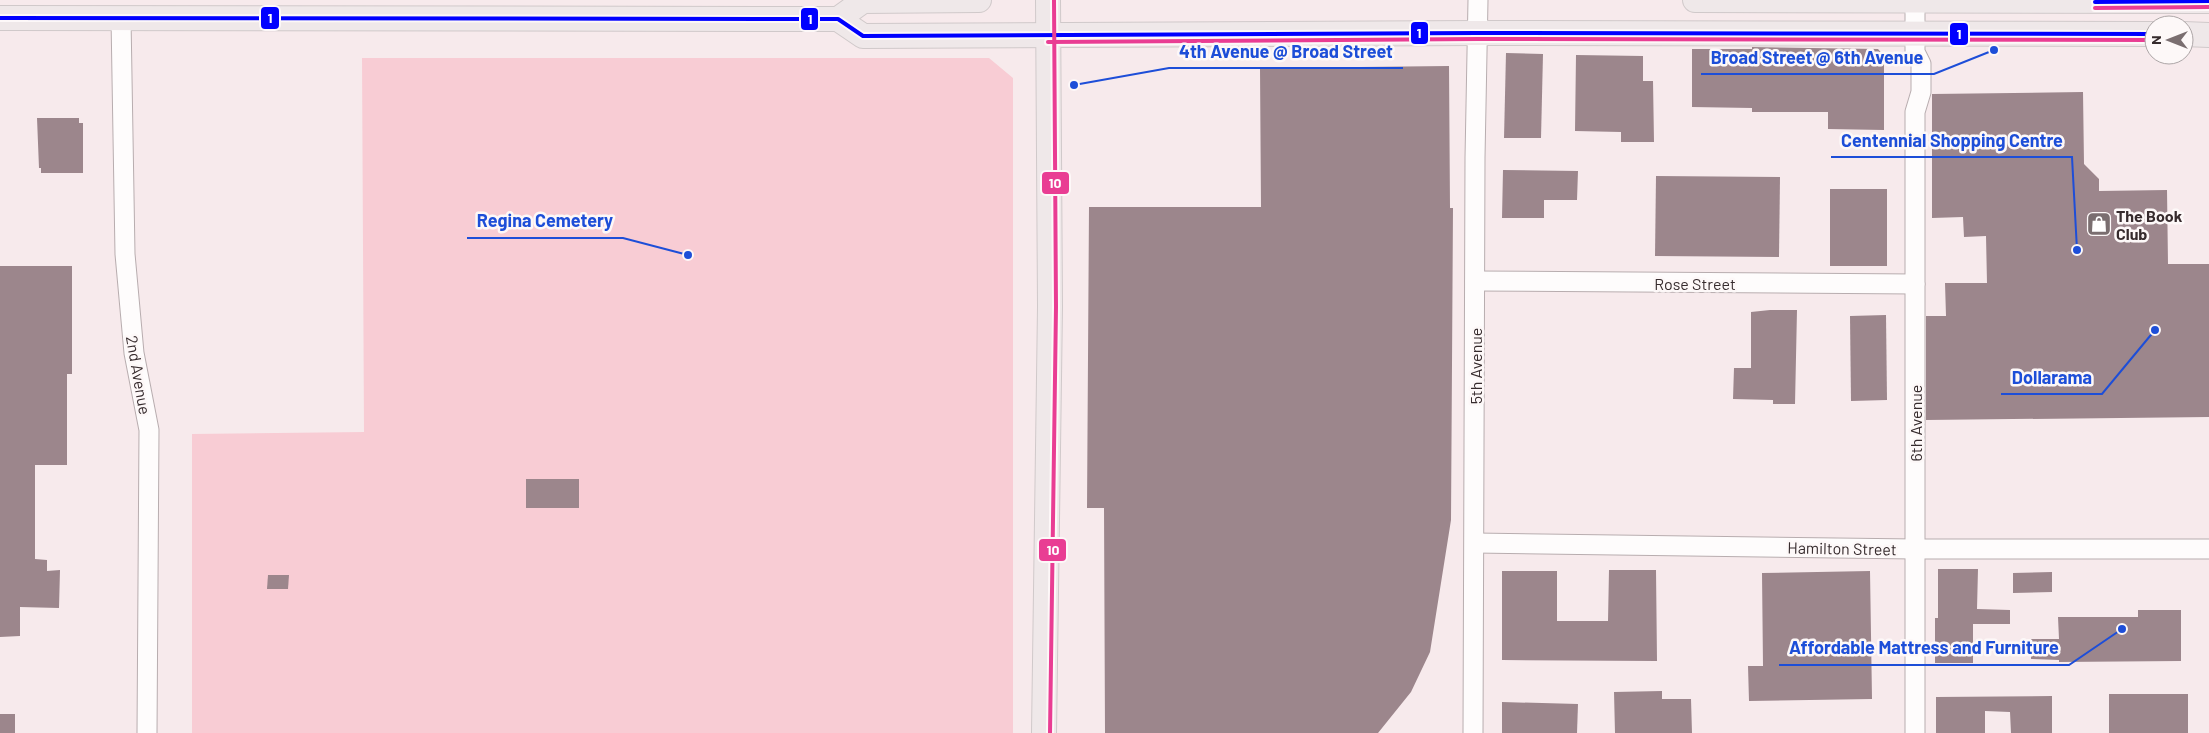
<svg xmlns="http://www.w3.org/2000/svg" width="2209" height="733" viewBox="0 0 2209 733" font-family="Barlow,sans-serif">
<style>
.green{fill:#f8ccd4}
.building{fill:#9c868c}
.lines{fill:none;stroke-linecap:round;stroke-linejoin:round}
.minor-casing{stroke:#b8adaf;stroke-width:21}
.major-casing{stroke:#d0c9ca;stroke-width:26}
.minor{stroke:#fefcfc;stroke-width:19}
.major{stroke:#efe8e9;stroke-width:24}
.bus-1-casing{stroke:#fdf8f8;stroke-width:8}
.bus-2-casing{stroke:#fdf8f8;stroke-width:8}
.bus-1{stroke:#00f;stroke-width:4}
.bus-2{stroke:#e93d93;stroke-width:4}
.labels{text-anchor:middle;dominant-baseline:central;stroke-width:5;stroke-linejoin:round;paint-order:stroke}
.poi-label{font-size:16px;font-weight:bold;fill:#362b2d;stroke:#fdf8f8;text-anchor:start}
.street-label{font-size:16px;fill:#362b2d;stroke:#fdf8f8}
.leader{fill:none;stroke:#1d4ed8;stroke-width:2}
.callout-dot{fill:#1d4ed8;stroke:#fdf8f8;stroke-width:2}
.callout-label{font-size:18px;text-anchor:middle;font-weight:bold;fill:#1d4ed8;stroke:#fdf8f8;stroke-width:5;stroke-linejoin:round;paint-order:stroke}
.line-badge{stroke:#fdf8f8;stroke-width:2}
.badge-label{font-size:14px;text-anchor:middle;font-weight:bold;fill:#fff}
</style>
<rect width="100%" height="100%" fill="#f7eaec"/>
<!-- green -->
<path class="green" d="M362 58H989L1013 78V733H192V434L364 432Z"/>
<!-- building -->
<g class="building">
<path d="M1752 47 1878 49 1884 56V130L1828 129V112H1752V108L1692 107V49H1752Z"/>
<path d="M1506 53 1543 54 1541 138H1504Z"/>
<path d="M1576 55 1643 56V81H1653L1654 142H1621V132L1575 131Z"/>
<path d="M1449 66 1450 208H1453L1451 520 1430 652 1411 692 1378 733H1105L1104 508H1087L1089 207H1261L1260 68Z"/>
<path d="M2083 92 2084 164 2099 179V191L2167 190 2168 264H2209V417L1926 420V316H1946L1945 283H1987L1986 236 1964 237 1963 217 1932 218V94Z"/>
<path d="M37 118H79V123H83V173H41V168H39Z"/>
<path d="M1503 170 1578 171 1577 200H1544V218H1502Z"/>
<path d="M1656 176 1780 177 1779 257 1655 256Z"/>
<rect x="1830" y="189" width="57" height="77"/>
<path d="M0 266H72V374H67V465H35V559L47 560V571L60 570 59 608 20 607V636L0 637Z"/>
<path d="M1770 310H1797L1795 404H1773V400L1733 399 1734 368H1751V312Z"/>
<path d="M1886 315 1887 400 1851 401 1850 316Z"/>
<rect x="526" y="479" width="53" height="29"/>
<path d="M1938 569H1978L1977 609 2010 610V624H1973V663H1935V618H1938Z"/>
<path d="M1609 570H1656L1657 661 1502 660V571H1557V621H1608Z"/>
<path d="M1870 571 1872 699 1749 701 1748 666H1763L1762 573Z"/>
<path d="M2052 572V592L2013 593V573Z"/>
<path d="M268 575H289L288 589H267Z"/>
<path d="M2138 610H2181V661L2059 662V660L2031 659V639H2059L2058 617H2138Z"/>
<path d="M1662 691V699H1691L1692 733H1615L1614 692Z"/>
<rect x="2109" y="694" width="79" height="39"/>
<path d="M2052 696V733H2011L2010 712 1985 711V733H1936V697Z"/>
<path d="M1502 702 1578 704 1577 733H1502Z"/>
<rect x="0" y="714" width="15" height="19"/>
</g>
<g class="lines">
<defs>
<g id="minor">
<path d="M121 18 125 254 134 353 149 430 147 733"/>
<path d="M1475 281 1915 284"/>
<path d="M1475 543 1915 549H2209"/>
<path d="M1473 733 1475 158 1478 0"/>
<path d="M1915 733V112L1921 92V64L1915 52V0"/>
</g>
<g id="major">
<path d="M1695 0 2209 1"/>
<path d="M0 18 838 19 863 36 1477 33 2154 34"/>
<path d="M838 19 863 1 979 0"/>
<path d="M2184 34 2209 35"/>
<path d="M1044 733 1050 307 1048 0"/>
</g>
</defs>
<!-- minor casing -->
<use href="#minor" class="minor-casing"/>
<!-- major casing -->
<use href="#major" class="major-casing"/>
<!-- minor -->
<use href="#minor" class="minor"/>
<!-- major -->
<use href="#major" class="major"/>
<defs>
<g id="bus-1">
<path d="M2095 2 2209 1"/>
<path d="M0 18 838 19 863 36 1477 33 2154 34"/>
</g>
<g id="bus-2">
<path d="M2095 8 2209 7"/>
<path d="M1048 42 1477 39 2154 40"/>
<path d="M1050 733 1056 307 1054 0"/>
</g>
</defs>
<!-- bus-1 casing -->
<use href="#bus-1" class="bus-1-casing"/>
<!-- bus-2 casing -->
<use href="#bus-2" class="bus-2-casing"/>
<!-- bus-1 -->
<use href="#bus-1" class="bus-1"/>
<!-- bus-2 -->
<use href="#bus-2" class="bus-2"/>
</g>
<!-- icons -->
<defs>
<symbol id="shop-square" viewBox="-11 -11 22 22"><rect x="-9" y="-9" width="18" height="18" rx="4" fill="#7a6e70" stroke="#fdf8f8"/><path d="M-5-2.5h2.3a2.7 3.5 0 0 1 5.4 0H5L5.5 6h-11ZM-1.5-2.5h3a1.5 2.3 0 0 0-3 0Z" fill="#fff"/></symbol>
</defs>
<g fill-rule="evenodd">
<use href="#shop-square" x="2085" y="210" width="28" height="28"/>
</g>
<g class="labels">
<!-- poi labels -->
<g class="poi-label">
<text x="2116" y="215">The Book<tspan x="2116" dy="18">Club</tspan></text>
</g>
<!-- street labels -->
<g class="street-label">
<text x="1695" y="283">Rose Street</text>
<text transform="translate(1475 366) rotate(-90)">5th Avenue</text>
<text transform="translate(139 375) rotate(80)">2nd Avenue</text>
<text transform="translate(1915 423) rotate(-90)">6th Avenue</text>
<text transform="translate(1842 548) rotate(1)">Hamilton Street</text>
</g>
</g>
<!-- callouts -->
<path class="leader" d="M1074 85L1169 68H1403M1994 50L1934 74H1701M2077 250L2072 157H1831M688 255L623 238H467M2155 330L2102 394H2001M2122 629L2069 665H1779"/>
<g class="callout-dot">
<circle cx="1074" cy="85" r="5"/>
<circle cx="1994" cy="50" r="5"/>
<circle cx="2077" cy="250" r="5"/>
<circle cx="688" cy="255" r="5"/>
<circle cx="2155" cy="330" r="5"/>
<circle cx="2122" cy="629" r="5"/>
</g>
<g class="callout-label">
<text x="1286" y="58">4th Avenue @ Broad Street</text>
<text x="1817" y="64">Broad Street @ 6th Avenue</text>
<text x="1952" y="147">Centennial Shopping Centre</text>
<text x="545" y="227">Regina Cemetery</text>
<text x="2052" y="384">Dollarama</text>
<text x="1924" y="654">Affordable Mattress and Furniture</text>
</g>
<g class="line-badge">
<rect x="260" y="6" width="20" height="24" rx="5" fill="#00f"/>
<rect x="800" y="7" width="19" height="24" rx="5" fill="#00f"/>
<rect x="1410" y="21" width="19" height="24" rx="5" fill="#00f"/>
<rect x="1949" y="22" width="20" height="24" rx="5" fill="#00f"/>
<rect x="1041" y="171" width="29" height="24" rx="5" fill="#e93d93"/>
<rect x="1038" y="538" width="29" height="24" rx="5" fill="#e93d93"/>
</g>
<g class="badge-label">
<text x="270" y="23">1</text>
<text x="810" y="24">1</text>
<text x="1419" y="38">1</text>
<text x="1959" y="39">1</text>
<text x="1055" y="188">10</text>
<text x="1053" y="555">10</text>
</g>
<!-- north arrow -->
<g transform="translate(2169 40) rotate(270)"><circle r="24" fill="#fdf8f8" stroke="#ada6a7"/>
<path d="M0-4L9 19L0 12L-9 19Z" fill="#7a6e70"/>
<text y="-8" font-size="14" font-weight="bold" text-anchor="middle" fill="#362b2d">N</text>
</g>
</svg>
